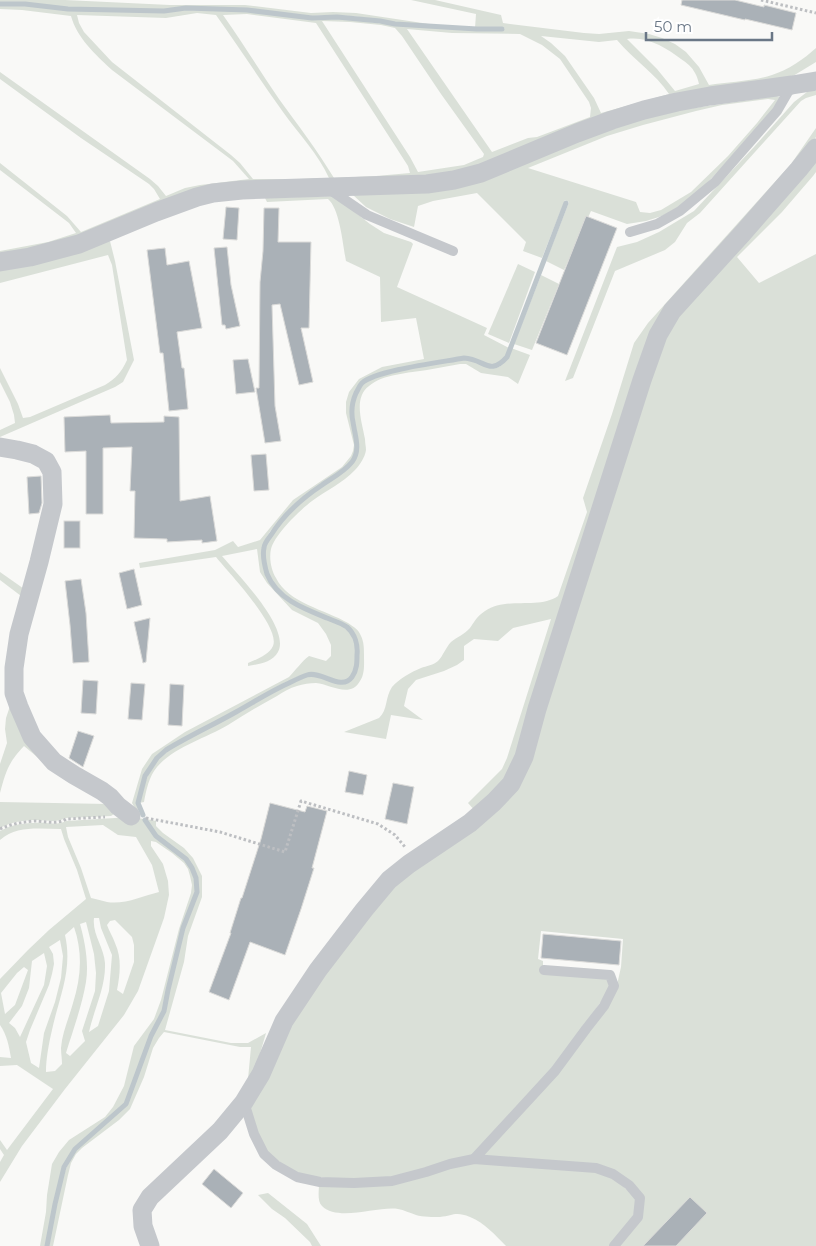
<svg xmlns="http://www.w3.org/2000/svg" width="816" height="1246" viewBox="0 0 816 1246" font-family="Montserrat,sans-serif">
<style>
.green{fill:#dae0d8;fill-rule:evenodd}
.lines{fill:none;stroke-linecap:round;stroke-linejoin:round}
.stream{stroke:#bdc6cb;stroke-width:5}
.building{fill:#aab1b7;stroke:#dbdbd9}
.path{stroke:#bdbfc2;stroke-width:3;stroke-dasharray:2.5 2.5;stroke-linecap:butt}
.lane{stroke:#c5c8cc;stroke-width:10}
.street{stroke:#c5c8cc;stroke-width:19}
</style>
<rect width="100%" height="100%" fill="#f9f9f7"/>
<!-- green -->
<g class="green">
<path d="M0 0H65L170 5H245L311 13 333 12 356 13 429 24C417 24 405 24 394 22 367 18 339 13 312 16L269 11 215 8 185 7 164 10 68 8 26 3 0 2Z"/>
<path d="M411 0H435L501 15 503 23 510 24 584 33 599 34 629 31 649 34 662 38 675 44 686 52 699 67 709 85C728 82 754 81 772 75 788 70 804 59 816 48V62L793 76 756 83 455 174 244 185 90 235 0 256V251L48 242 76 233 69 223 0 170V163L67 216 81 232 160 199 154 189 149 184 81 138 0 79V72L150 179 158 186 166 196 185 188 200 185 249 179 233 161 112 70C95 54 77 38 71 16L22 10 0 9V5H25L68 10 164 12 186 10 247 11 312 19C341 15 368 23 397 25 432 28 467 30 502 30L505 28H475L476 14ZM197 13 216 15C239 47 260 80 283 112 298 133 319 155 329 178L299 179H253L240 163 231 155 112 62 84 32 79 23 77 15 166 18ZM247 14 316 23 408 166 410 173 376 176 334 178C317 150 298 125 279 99 260 71 242 42 223 15ZM322 21 350 22 381 25 395 28 402 36 441 94 484 154 483 157 464 165 418 172 410 157ZM407 29 452 33 520 34 542 45 560 59 589 102 591 108 590 117 537 137 528 138 492 152ZM541 36 599 42 617 40C633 59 656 74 669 94L601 113 594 98 565 56 551 43ZM627 39C648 36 666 48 681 59 687 63 692 67 695 73 697 76 698 80 699 84L675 91 657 69Z"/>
<path d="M813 90 816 91V95L806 98 801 101 700 213 687 223 675 242 665 250 615 271 573 378 565 381 617 247 637 242 659 232 694 211 754 147 794 102 807 92Z"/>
<path d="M776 96 781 97 767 118 738 151 698 192 686 203 662 216 646 221 627 224 591 211 564 270 546 261 569 202 565 200 542 258 523 251 526 242 477 193 433 201 418 206 414 227 390 219 366 207 353 195 580 140 633 121 673 111ZM768 99 775 100 757 123 728 156 691 192 661 210 650 213 640 212 636 202 528 168 607 136 643 125 696 111 722 105Z"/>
<path d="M816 128V137L795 166 668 310 521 746 504 781 476 812 468 803 502 769 507 758 551 619 513 628 498 641 474 639 464 646V660L457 665 444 671 416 680 408 689 404 706 423 720 391 715 386 739 344 732 379 718C388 710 385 697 392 687 399 679 411 672 421 668 426 666 434 665 438 661 443 656 446 647 451 642 457 637 465 634 470 628 475 621 476 617 485 611 507 596 538 610 558 596L587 512 583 498 612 414 634 343 648 323 791 164Z"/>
<path d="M816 161V172L813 176 782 212 737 257 759 283 816 254V1246H617L643 1198 614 1172 478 1157 556 1073 617 985 621 967 623 939 541 931 538 959 543 961V971L609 976 612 986 553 1070 473 1157 392 1178 354 1181 298 1175 266 1152 247 1104 287 1026 389 886 505 801 665 332Z"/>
<path d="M334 196 370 224 384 233 411 242 413 244 397 287 487 328 484 335 509 348C497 379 486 358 464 357 440 361 380 367 362 382 359 384 358 387 356 391 350 401 350 412 352 424 355 437 360 451 350 463 338 476 321 483 307 494 293 503 265 532 262 549 261 557 263 567 266 574 267 578 270 581 272 584 287 604 306 611 328 620 335 622 343 624 348 630 354 636 357 646 356 654 356 661 356 670 351 676 340 690 321 668 305 674 280 683 258 698 235 711 212 724 188 736 166 749L156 757 144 775 137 803 141 814H138L132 803 142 769 152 754 185 732 289 677C296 670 301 662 309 656L326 661 331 656V645L326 634 318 623 292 610 267 583 260 572 257 549 222 556C237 574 291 628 278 652 272 663 258 664 248 666V663C257 659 269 655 273 646 281 627 228 572 216 557L140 568 139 563 215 550 233 541 238 547 260 540 293 500 342 467 351 456 353 451 354 445 346 413V402L349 392 359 379 382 367 424 359 416 318 381 322 380 277 346 261C343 246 340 209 328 199L267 202 265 198Z"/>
<path d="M110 241 115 261 134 360 123 382 115 387 0 437V430L15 423 14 415 10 402 0 382V368L18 404 23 418 30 417 105 385C116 378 121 373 127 360L112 265 108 255 0 283V269Z"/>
<path d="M518 264 535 272 509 343 488 334Z"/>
<path d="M541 275 559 284 532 350 514 344Z"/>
<path d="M511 348 530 355 518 384 508 377 481 373 466 364H460C449 366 438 368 427 370 409 373 383 374 369 386 353 398 362 422 365 439 365 443 366 447 366 450 365 457 360 465 355 470 343 483 327 490 312 501 300 510 275 534 271 549 269 558 271 570 276 578 288 603 326 610 348 623 354 627 359 630 361 636 364 642 364 649 364 655 364 663 365 674 360 681 350 699 330 684 316 683 310 683 303 684 297 686 290 688 283 692 277 696 260 705 244 715 228 725 206 738 174 747 157 767 149 776 146 791 144 802L139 803C149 768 151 761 182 742L275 691 307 676C321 673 331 686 343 683 364 680 361 640 350 628 345 622 336 621 330 618 302 607 270 594 265 561 264 550 267 542 273 533 286 512 305 498 325 484 334 478 345 472 352 464 371 441 339 409 362 385 374 372 444 363 464 359 487 360 498 384 511 348Z"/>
<path d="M0 572 27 591 25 599 0 580Z"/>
<path d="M11 703C18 722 29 740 43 755 58 773 82 780 100 793 104 796 110 799 112 803 114 806 114 811 114 814L111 816 65 818C57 823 46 820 37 820 24 820 11 822 0 828V802L108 804 92 792 54 771 24 746C8 763 6 771 0 793V764L7 743 5 729 6 718Z"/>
<path d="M131 817 144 819 145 824 155 836 185 860 191 868 195 878 196 892 182 928 163 1010 150 1035 125 1103 74 1148 63 1167 54 1203 46 1246H40L46 1212 47 1195 52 1164 59 1152 69 1140 105 1117 113 1107 124 1086 134 1046 154 1019 161 1000 179 929 191 893 192 885 190 876 188 869 184 863 172 853 156 842 151 841V846L163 864 168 881 169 895 164 918 138 991 124 1015 65 1089 22 1146 0 1182V1162L4 1155 0 1149V1140L7 1150 53 1089 17 1065 0 1066V1057L11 1058C9 1046 7 1035 0 1025V979L28 950 49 930 86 899 77 870 64 839 61 829C40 829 17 825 0 840V831C11 825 22 823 35 823 45 822 57 826 66 821ZM103 825 118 835 136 837 152 865 159 892C143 896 124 905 107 902 102 901 97 899 91 898L81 868 68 837 66 827ZM94 918H99L101 928 112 955 109 991 98 1026 89 1032C94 1009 106 987 105 963 104 947 92 934 94 918ZM115 920 132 937 134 945V962L123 994 117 990C120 974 122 958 115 943 113 937 109 931 107 925L110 921ZM86 922 94 954 96 973 95 991 82 1031 85 1041 70 1056 66 1053C73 1030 82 1006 86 982 89 963 85 942 80 924ZM74 927C83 953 81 978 73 1003 69 1018 62 1033 61 1048 61 1053 62 1059 62 1064L55 1071 46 1072C46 1058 49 1043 52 1030 59 997 73 970 65 935ZM60 940 63 956 61 978 55 1002 44 1033 39 1068 31 1063 26 1042 30 1030 49 985 52 974 54 964 53 954 49 947ZM44 953 47 966 44 985 20 1037 15 1028 9 1023 22 1006 29 988 32 961ZM24 967 28 970 15 1005 5 1014 1 993 17 973Z"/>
<path d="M146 819 156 821V826L163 833 184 848 193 858 202 876V897L188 936 184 962 165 1030 231 1043H248L266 1033 252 1081 248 1079 251 1047H240L164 1032 159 1038 153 1048 144 1077 130 1109 119 1120 82 1148 76 1154 71 1163 68 1175 53 1246H49L56 1204 66 1168 76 1150 127 1104 152 1036 165 1011 169 991 185 928 198 892 197 878 193 867 187 859 157 835Z"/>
<path d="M474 1162 596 1171 612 1177 638 1199 636 1216 611 1246H506C495 1235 485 1223 470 1217 455 1211 453 1216 440 1217 433 1217 423 1217 416 1215 410 1213 404 1210 398 1209 378 1206 338 1222 322 1206 317 1201 319 1191 319 1184L354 1186Z"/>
<path d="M268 1193 307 1224 321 1246H312L310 1242 285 1218 272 1209 258 1195Z"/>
</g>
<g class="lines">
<!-- stream -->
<g class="stream">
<path d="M0 4H25L68 9 164 11 186 8 247 10 312 18 337 17 380 21 395 24 477 29H502"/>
<path d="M143 815 138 803 145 776 157 758 166 750C189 736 213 725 236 712 254 702 271 691 289 683 295 680 301 677 307 675 321 670 341 692 352 677 357 670 357 662 357 655 358 645 355 634 347 627 341 623 334 621 327 618 304 609 277 599 267 574 265 567 262 556 264 548 264 544 268 539 271 535 284 514 301 499 322 485 332 478 344 472 352 462 361 450 355 436 353 422 351 413 352 402 356 393 358 390 359 386 362 383 376 370 443 362 464 358 485 359 489 377 507 357L566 203"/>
<path d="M47 1246 55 1204 64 1167 75 1149 126 1104 151 1036 164 1011 168 990 183 928 197 892 196 878 192 868 186 859 156 836 145 820"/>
</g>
</g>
<!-- building -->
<g class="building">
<path d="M682 0H735L764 7V5L796 13 792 30 745 19V20L681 5Z"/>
<path d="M226 207 239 208 237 240 223 239Z"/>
<path d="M264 208H279L278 242H311L309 328H301L313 382 299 385 280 304 272 305 275 406 281 441 265 443 256 388H259L260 282 263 251Z"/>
<path d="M586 216 617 228 567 355 536 343Z"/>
<path d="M227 247 231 285 240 326 226 329 225 325H222L214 248Z"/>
<path d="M165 248 167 265 189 261 202 328 177 332 182 368H184L188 409 169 411 163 353H160L147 250Z"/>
<path d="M248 359 255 392 236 394 233 360Z"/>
<path d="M110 415 111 423 164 422V416L179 417 180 501 210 496 217 541 202 543V540L167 542V539L134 538 135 491H130L132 447 103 448V514H86V451L65 452 64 417Z"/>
<path d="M266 454 269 490 254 491 251 455Z"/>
<path d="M41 476 42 503 39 513 29 514 27 477Z"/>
<rect x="64" y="521" width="16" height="27"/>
<path d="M134 569 142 605 127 609 119 573Z"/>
<path d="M81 579 86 613 89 662 73 663 70 625 65 581Z"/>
<path d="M150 618 146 662 143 663 134 622Z"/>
<path d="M83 680 98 681 96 714 81 713Z"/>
<path d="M131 683 145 684 142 720 128 719Z"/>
<path d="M170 684 184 685 182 726 168 725Z"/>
<path d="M78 731 94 736 83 767 69 758Z"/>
<path d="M349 771 367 775 363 795 345 792Z"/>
<path d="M393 783 414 787 407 824 385 819Z"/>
<path d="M270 803 305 812 307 806 327 811 312 868H314L301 909 285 955 250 942 229 1000 209 992 231 933H230L241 898H242L261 839Z"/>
<path d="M543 934 621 941 619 965 541 958Z"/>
<path d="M214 1169 243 1193 231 1208 202 1184Z"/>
<path d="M690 1197 707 1213 676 1246H643Z"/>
</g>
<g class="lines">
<!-- path -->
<g class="path">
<path d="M761 0 816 13"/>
<path d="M146 818 220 832 285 852 301 801 378 824 395 835 405 847"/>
<path d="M0 829C11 824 22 822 35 821 44 821 57 825 66 819L105 817"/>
</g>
<!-- lane -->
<g class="lane">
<path d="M329 189 367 215 453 251"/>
<path d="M630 232 657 224 680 211 715 182 777 111 792 85"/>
<path d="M244 1102 254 1134 264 1154 276 1165 297 1177 320 1182 354 1183 392 1181 426 1172 450 1164 474 1159 596 1168 613 1174 629 1185 640 1198 638 1217 614 1246"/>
<path d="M474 1159 555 1071 586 1029 604 1006 614 986 610 975 544 970"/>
</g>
<!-- street -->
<g class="street">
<path d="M0 262 30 257 79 244 156 212 197 197 213 193 242 190 427 184 454 180 481 173 577 133 612 120 644 110 677 102 710 96 792 85 816 81"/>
<path d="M0 447 17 450 33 454 46 461 52 472 53 504 39 562 19 634 14 668V693L19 707 32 737 54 762 74 775 102 791 110 797 118 806 131 816"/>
<path d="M150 1246 143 1226 142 1210 150 1197 220 1131 244 1102 261 1074 284 1021 318 970 364 910 389 880 409 864 470 823 494 802 511 784 524 757 537 709 642 380 658 335 672 311 742 234 799 169 816 148"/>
</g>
</g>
<!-- scale -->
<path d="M646 32v8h126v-8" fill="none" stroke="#6a7786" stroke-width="2.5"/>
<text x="654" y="32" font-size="15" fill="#6a7786" stroke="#ffffff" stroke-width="4" paint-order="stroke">50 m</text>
</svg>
